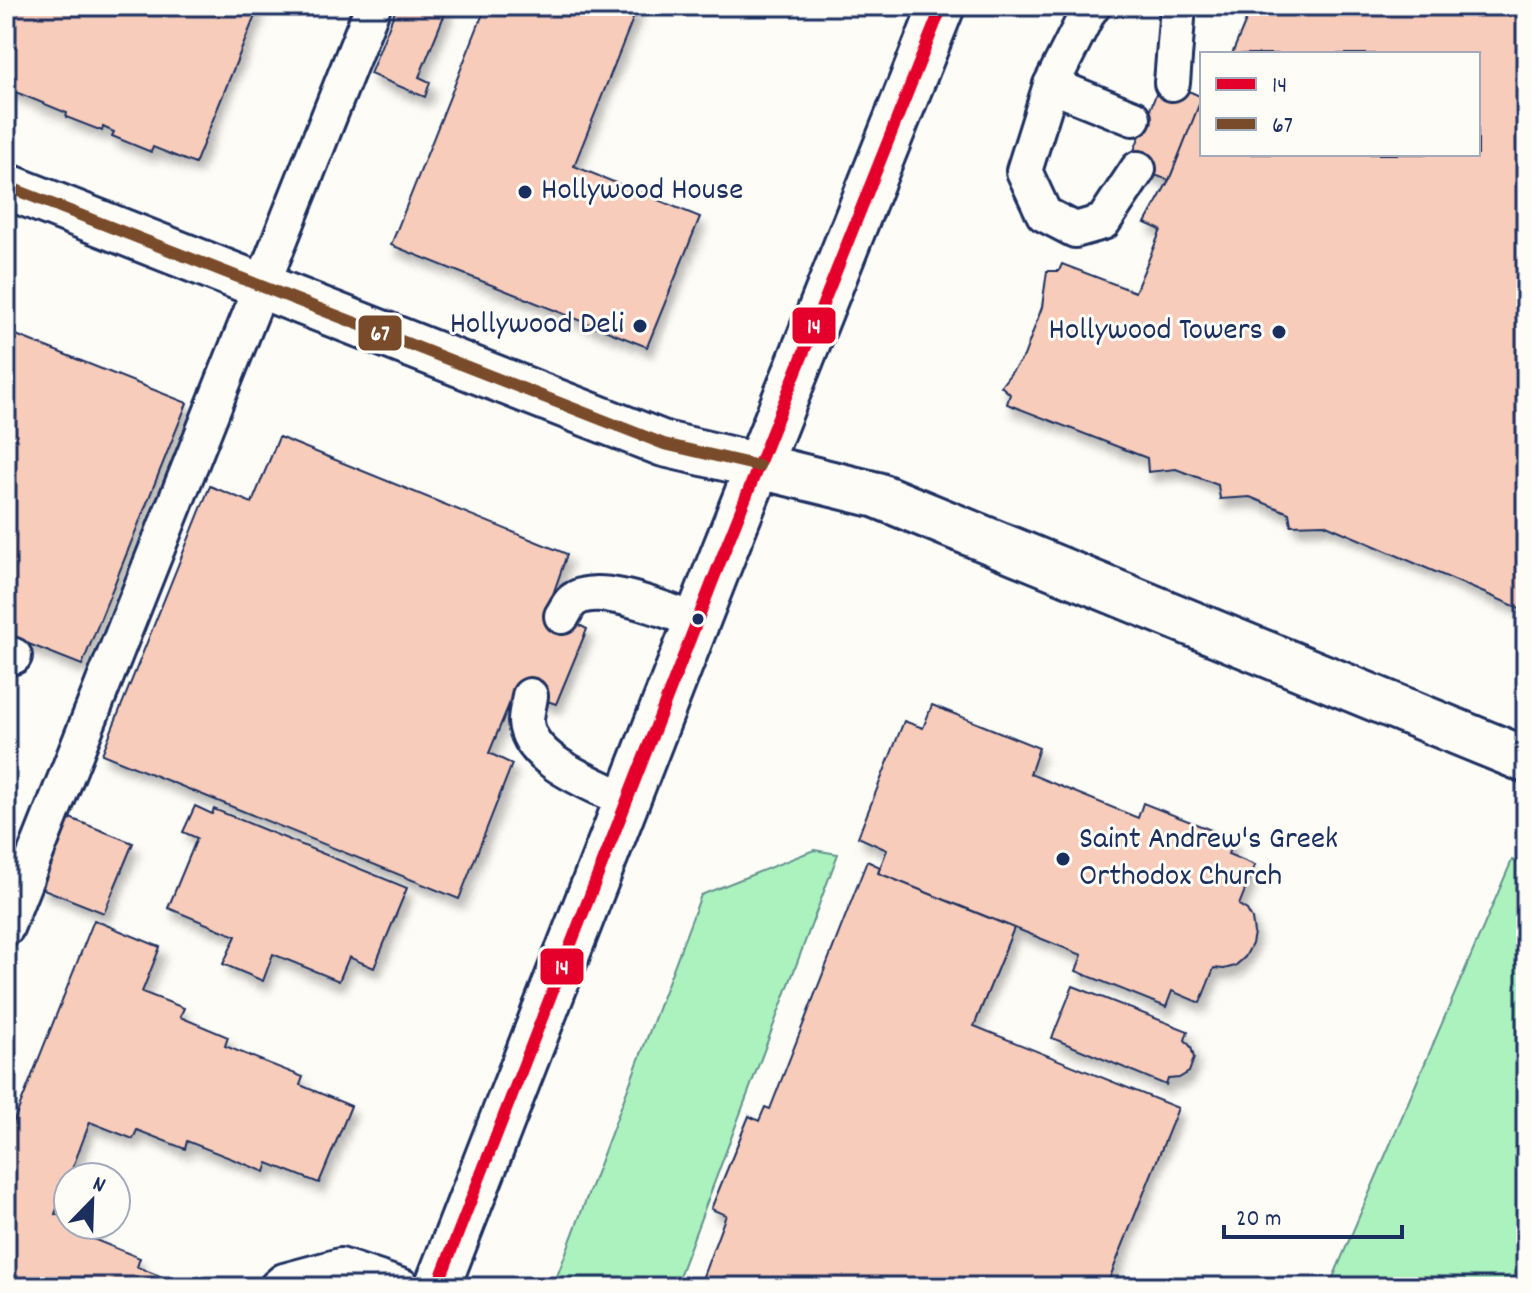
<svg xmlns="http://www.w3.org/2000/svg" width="1532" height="1293" viewBox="0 0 1532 1293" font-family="Dekko,sans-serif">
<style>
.green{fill:#abf2be;stroke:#63908e;stroke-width:2}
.building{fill:#f8ccba;stroke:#1b2f5e;stroke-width:2;filter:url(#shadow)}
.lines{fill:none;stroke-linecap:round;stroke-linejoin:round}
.lane-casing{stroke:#1b2f5e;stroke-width:40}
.secondary-casing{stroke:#1b2f5e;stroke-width:50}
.primary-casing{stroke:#1b2f5e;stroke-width:50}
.highway-casing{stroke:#1b2f5e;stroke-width:50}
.lane{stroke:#fdfcf7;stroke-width:34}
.secondary{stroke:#fdfcf7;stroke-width:44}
.primary{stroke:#fdfcf7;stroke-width:44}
.highway{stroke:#fdfcf7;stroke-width:44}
.bus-1-casing{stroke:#fdfcf7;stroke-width:18}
.bus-2-casing{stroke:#fdfcf7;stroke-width:18}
.bus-1{stroke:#e4002b;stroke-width:12}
.bus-2{stroke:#7a4b2a;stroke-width:12}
.poi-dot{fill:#1b2f5e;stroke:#fdfcf7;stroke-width:3}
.labels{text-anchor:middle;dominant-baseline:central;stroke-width:6;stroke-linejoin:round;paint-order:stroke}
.poi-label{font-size:32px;fill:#1b2f5e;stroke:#fdfcf7;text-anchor:start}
.line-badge{stroke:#fdfcf7;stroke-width:3}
.badge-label{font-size:22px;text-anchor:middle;font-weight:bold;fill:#fff}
</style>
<defs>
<filter id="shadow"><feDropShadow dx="5" dy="9" stdDeviation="4" flood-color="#0004"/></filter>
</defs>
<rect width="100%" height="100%" fill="#fdfcf7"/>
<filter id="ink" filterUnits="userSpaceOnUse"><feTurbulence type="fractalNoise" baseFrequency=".0125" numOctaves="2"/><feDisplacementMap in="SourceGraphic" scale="16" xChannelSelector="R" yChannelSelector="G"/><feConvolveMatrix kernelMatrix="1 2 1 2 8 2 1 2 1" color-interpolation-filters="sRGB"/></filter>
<g filter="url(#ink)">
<!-- green -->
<g class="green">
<path d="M814 850 838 854 675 1287H553L701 895Z"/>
<path d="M1512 860 1526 867V1287H1329Z"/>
</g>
<!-- building -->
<g class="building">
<path d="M6 6H259L195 164 153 147 151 152 112 136 114 132 103 127 102 131 66 117 67 113 6 88Z"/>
<path d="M397 6H448L419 77 430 82 425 97 370 74Z"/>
<path d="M486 6H638L574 166 700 217 647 347 391 245Z"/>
<path d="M1252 6H1526V611L1324 524 1291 525 1289 513 1250 497 1220 499 1218 485 1176 469 1148 472 1147 458 1007 404 1010 394 1001 386 1024 356 1042 307 1047 271H1059L1062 264 1135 292 1161 230 1145 223 1169 180 1202 96V154H1478V54H1232Z"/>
<path d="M1162 79 1202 97 1169 180 1128 166Z"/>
<path d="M6 331 187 403 82 665 6 635Z"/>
<path d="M279 437 567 554 548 609 587 629 556 704 515 690 489 753 512 764 459 899 102 754 210 486 252 503Z"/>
<path d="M932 705 1039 748 1030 774 1138 818 1143 803 1234 839 1228 854 1255 865 1239 905 1247 910 1252 919 1254 933 1252 944 1245 957 1235 966 1224 969 1214 968 1200 1003 1172 991 1166 1007 1076 971 1082 955 878 873 887 850 858 837 904 721 923 728Z"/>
<path d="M195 806 212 814 214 809 407 888 374 968 349 957 339 981 273 954 263 981 223 964 236 936 168 908 197 838 183 832Z"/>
<path d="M70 818 133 843 104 913 41 888Z"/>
<path d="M867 861 880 867 878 873 1014 928 974 1026 1178 1108 1106 1287H699L726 1215 711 1209 749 1116 759 1121 765 1107 770 1109Z"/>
<path d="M94 920 160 947 142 992 184 1008 180 1017 228 1037 225 1046 303 1077 300 1085 351 1106 319 1183 268 1163 265 1172 187 1141 185 1149 137 1130 133 1139 90 1122 55 1214 68 1219V1225H83L97 1230 93 1239 140 1258 137 1267 188 1287H6V1141Z"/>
<path d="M1073 986 1188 1031 1185 1040 1191 1047 1194 1058 1189 1072 1179 1078 1168 1079 1166 1085 1052 1038Z"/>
</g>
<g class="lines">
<defs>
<g id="lane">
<path d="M1093 6 1089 10 1051 85 1024 171 1044 214 1075 230 1103 222 1138 169"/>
<path d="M1172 83 1178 6"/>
<path d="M1051 85 1133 118"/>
<path d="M562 616C565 612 568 604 572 601 598 580 668 612 697 621"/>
<path d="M6 653 14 656"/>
<path d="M530 696C529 704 526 713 526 721 528 762 597 785 628 801"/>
<path d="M6 928 373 6"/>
<path d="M277 1287 284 1281 340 1266 403 1287"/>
</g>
<path id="secondary" d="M437 1287 724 552 942 6"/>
<path id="primary" d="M6 186 664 444 759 466"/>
<path id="highway" d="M759 466 877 495 1526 760"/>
</defs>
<!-- lane casing -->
<use href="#lane" class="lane-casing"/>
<!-- secondary casing -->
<use href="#secondary" class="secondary-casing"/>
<!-- primary casing -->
<use href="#primary" class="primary-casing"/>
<!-- highway casing -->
<use href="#highway" class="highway-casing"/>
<!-- lane -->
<use href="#lane" class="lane"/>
<!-- secondary -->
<use href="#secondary" class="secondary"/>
<!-- primary -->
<use href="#primary" class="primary"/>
<!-- highway -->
<use href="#highway" class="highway"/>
<defs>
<path id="bus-1" d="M437 1287 724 552 942 6"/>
<path id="bus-2" d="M6 186 664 444 759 466"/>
</defs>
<!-- bus-1 casing -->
<use href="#bus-1" class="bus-1-casing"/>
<!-- bus-2 casing -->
<use href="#bus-2" class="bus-2-casing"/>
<!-- bus-1 -->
<use href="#bus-1" class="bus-1"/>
<!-- bus-2 -->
<use href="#bus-2" class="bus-2"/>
</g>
</g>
<!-- markers -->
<g class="poi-dot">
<circle cx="525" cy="192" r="8"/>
<circle cx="640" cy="326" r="8"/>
<circle cx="1279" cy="332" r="8"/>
<circle cx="698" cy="619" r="7"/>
<circle cx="1063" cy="859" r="8"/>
</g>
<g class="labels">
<!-- poi labels -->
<g class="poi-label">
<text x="541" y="192">Hollywood House</text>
<text x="624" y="326" text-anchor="end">Hollywood Deli</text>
<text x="1263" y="332" text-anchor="end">Hollywood Towers</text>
<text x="1079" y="841">Saint Andrew's Greek<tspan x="1079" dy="37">Orthodox Church</tspan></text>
</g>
</g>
<g class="line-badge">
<rect x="791" y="306" width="46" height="39" rx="8" fill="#e4002b"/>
<rect x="357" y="314" width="46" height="38" rx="8" fill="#7a4b2a"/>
<rect x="539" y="947" width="46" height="39" rx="8" fill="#e4002b"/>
</g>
<g class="badge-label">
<text x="814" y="333">14</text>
<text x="380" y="340">67</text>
<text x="562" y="974">14</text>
</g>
<!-- margin -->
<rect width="1532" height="1293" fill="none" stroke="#fdfcf7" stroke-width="32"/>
<rect x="16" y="16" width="1500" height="1261" fill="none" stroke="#1b2f5e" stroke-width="3" filter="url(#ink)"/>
<!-- legend -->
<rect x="1200" y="52" width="280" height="104" fill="#fdfcf7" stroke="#a3aaba" stroke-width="2"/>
<rect x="1216" y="78" width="40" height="12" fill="#e4002b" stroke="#a3aaba" stroke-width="2"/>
<text x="1272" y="92" font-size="24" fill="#1b2f5e">14</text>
<rect x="1216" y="118" width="40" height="12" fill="#7a4b2a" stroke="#a3aaba" stroke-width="2"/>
<text x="1272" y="132" font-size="24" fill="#1b2f5e">67</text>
<!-- north arrow -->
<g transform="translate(92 1201) rotate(23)"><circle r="38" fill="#fdfcf7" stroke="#a3aaba" stroke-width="2"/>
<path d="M0-6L14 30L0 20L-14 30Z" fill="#1b2f5e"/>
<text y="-12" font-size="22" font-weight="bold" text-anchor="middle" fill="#1b2f5e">N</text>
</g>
<!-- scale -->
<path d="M1224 1225v12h178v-12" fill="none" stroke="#1b2f5e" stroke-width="4"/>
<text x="1236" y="1225" font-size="24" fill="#1b2f5e" stroke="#fdfcf7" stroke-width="6" paint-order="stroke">20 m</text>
</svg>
